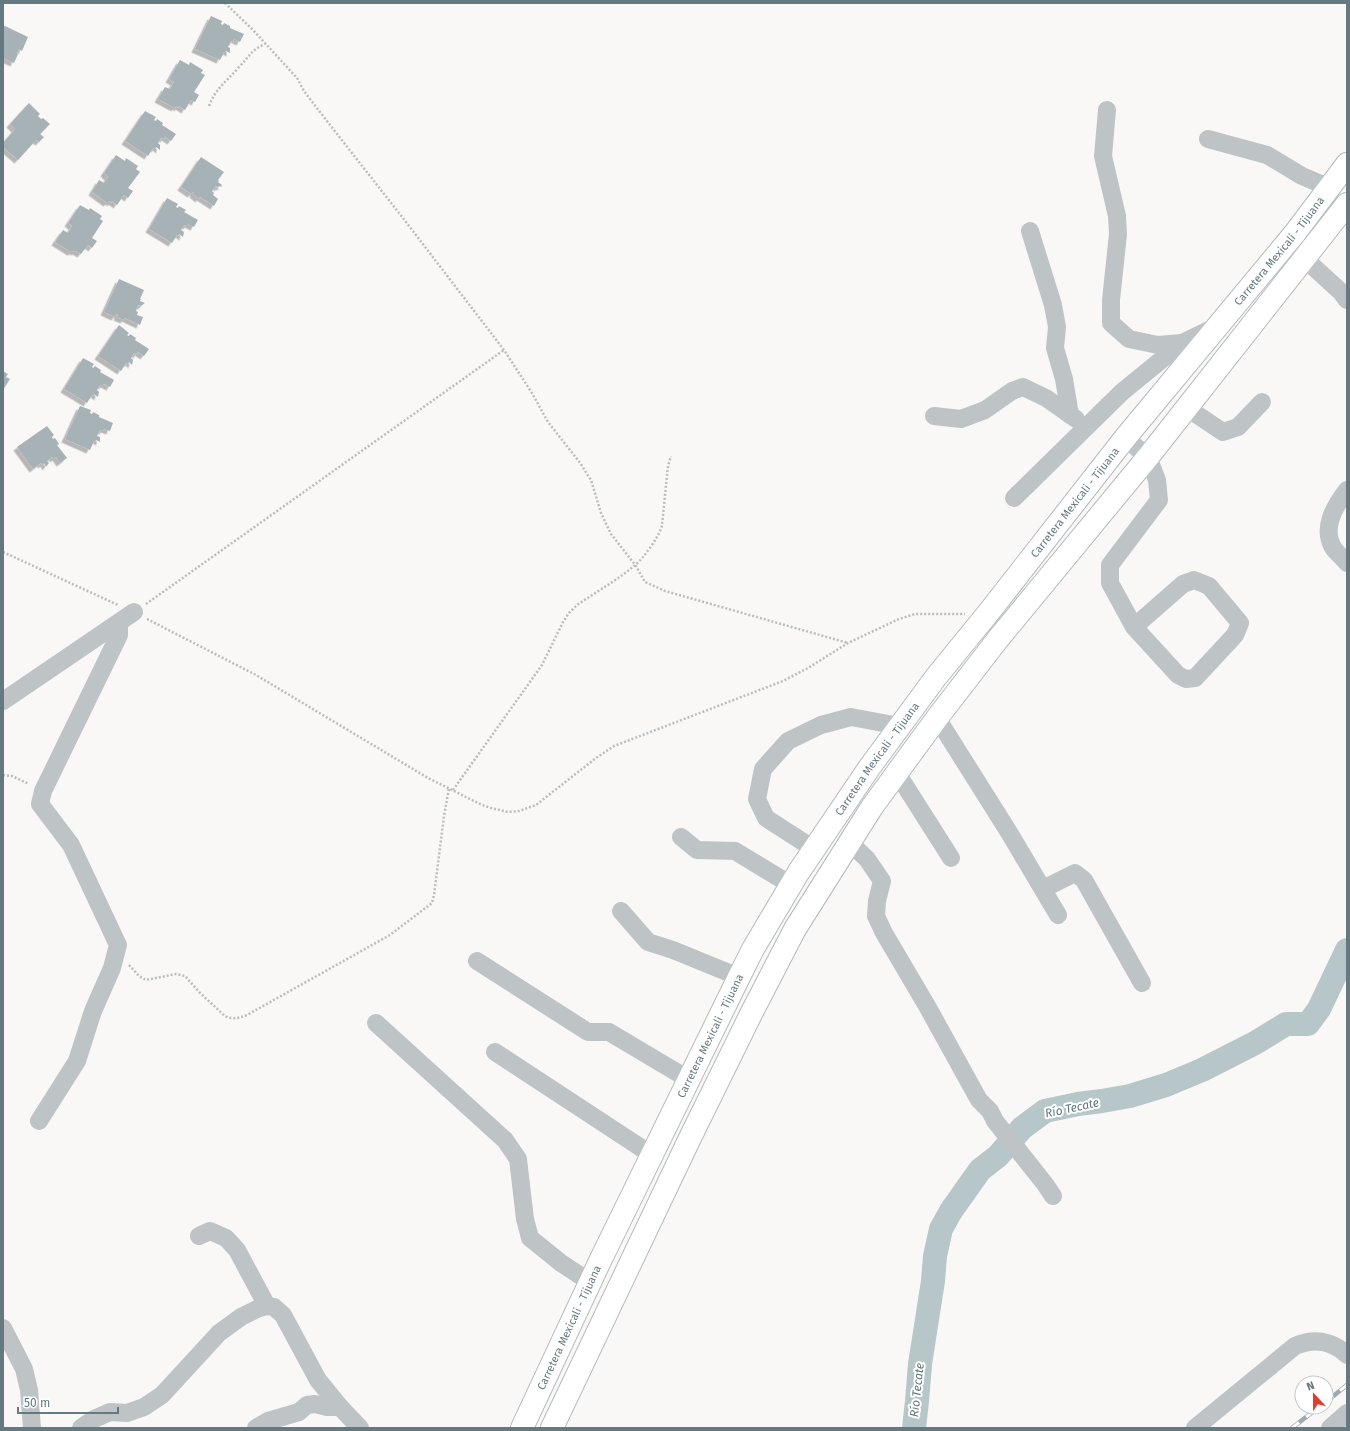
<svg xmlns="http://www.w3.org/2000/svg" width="1350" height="1431" viewBox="0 0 1350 1431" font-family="'Fira Sans',sans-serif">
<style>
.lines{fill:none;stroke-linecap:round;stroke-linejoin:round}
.river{stroke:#b7c6c8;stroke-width:24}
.building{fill:#a7b2b6;filter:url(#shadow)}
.major-casing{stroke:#b4babd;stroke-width:24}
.path{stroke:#b9bdbf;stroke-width:2.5;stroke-dasharray:2 2;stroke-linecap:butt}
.minor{stroke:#bec4c6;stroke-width:18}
.major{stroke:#fff;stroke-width:22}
.rail-casing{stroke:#a0a9ad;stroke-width:4.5}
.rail{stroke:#fff;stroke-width:3;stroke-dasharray:9;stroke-linecap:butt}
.labels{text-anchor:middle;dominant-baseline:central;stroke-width:4;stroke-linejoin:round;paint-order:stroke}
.street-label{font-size:11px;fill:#657980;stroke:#fff}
.water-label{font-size:12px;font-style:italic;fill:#60787b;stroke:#fff}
</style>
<defs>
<filter id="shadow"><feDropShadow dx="-3.5" dy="3.5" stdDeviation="0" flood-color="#0004"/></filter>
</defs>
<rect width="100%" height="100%" fill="#f9f8f7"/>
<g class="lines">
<!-- river -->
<path class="river" d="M914 1428 917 1401 920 1364 933 1281 935 1256 941 1229 951 1211 980 1170 998 1156 1022 1128 1045 1111 1078 1104 1102 1101 1130 1096 1166 1085 1202 1070 1255 1043 1286 1024H1308L1319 1009 1347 950"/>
</g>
<!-- building -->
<g class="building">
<path d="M211 16 222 21 221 24 223 25 224 23 230 26V28L244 34 240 42 234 39 233 42 231 41 228 47 230 48V53L226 51 225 52H224L220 60 195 49Z"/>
<path d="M3 25 28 37 22 51 19 49 17 54H18L14 63 3 58Z"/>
<path d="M180 60 189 65 190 62 203 70 201 73 205 75 194 92 199 95 195 102 191 100 185 110 179 106 178 108 176 106 175 108 158 99 165 87 170 89 174 82 169 79Z"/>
<path d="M29 103 40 114 38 116 41 119 43 118 50 124 40 134 44 137 39 142 36 140 18 160 3 147V143L15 129 10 124Z"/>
<path d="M145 111 156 117 154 120 156 121 157 119 163 123 162 125 176 134 171 141 165 137 164 139 161 138 158 143 160 145V150L156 147 155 149 153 148 148 156 125 141Z"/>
<path d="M116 155 125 161 126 158 138 166 136 169 140 172 128 188 133 191 128 198 124 195 117 205 112 201 111 203 109 201 107 203 92 192 99 180 104 183 108 177 104 173Z"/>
<path d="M201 157 224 172 218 180 219 181 218 182 222 185 221 187 219 186 218 188 216 186 212 191 214 193 213 195 218 199 214 206 200 197 199 199 193 194 194 192H193L191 194 181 187Z"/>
<path d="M167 198 178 204 176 207 178 208 179 206 186 210 184 212 198 220 194 227 188 224 187 226 184 225 181 230 184 232 183 237 179 234 178 236 177 235 172 243 149 229Z"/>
<path d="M80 205 89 210 90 208 102 216 100 219 103 221 92 238 97 241 92 248 88 245 81 254 76 251 75 252 73 251 71 252 55 242 63 230 68 233 72 226 68 223Z"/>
<path d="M119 279 144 290 140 299H141L140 301 145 303 141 306 138 305 136 311 138 312 137 315 143 317 140 325 125 318 124 320 117 317 118 315 117 314 115 317 104 312Z"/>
<path d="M119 325 129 333 127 335 129 336 130 334 136 338 135 340 149 349 144 356 138 352 137 355 134 353 131 358 133 360 132 365 129 362 128 364 126 363 121 371 98 356Z"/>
<path d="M83 358 94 364 92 367 93 368 95 366 101 370 100 372 114 380 110 387 104 384 102 386 100 385 97 390 99 392 98 397 94 394 93 396 92 395 87 403 64 389Z"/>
<path d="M3 371 8 374 6 377 10 379 3 390Z"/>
<path d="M80 406 91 410 90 413 92 414 93 412 99 415V417L113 423 110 431 104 429 103 431 100 430 97 436 100 437V442L96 440 95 442 94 441 90 450 65 439Z"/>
<path d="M47 426 54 435 52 437 53 439 55 438 59 444 57 445 67 458 60 463 56 457 54 459 52 457 47 461 49 463 46 467 44 463 42 465 41 463 33 469 17 447Z"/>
</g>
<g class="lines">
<defs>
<g id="major">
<path id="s1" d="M522 1428 600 1261 739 977 753 949 798 873 869 768 936 677 989 612 1125 438 1295 233 1347 164"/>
<path d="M552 1428 689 1140 752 1012 795 929 872 807 937 718 998 639 1148 457 1347 204"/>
</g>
</defs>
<!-- major casing -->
<use href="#major" class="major-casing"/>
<!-- path -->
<g class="path">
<path d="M225 3 253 30 297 78 304 91 323 116 406 222 504 350 532 393 548 422 581 464 587 474 591 480 601 513 611 534 636 566 645 582 665 591 848 643"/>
<path d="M209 106C216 88 227 81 239 67 249 57 251 50 265 44"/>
<path d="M3 552 118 605"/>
<path d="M146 604 504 350"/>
<path d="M147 619 256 675 428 778 482 805 491 808 508 812 519 811 536 805 596 758 614 746 783 681 808 668 848 643 899 619 915 614H965"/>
<path d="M3 775 12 776 29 784"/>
<path d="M453 790 542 665 563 622 569 613 577 605C596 592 616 581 634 566 643 559 660 536 662 525L668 466 671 456"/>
<path d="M129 965 139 976 146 980 176 974 185 976 200 993 225 1016C233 1020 239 1018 247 1015L390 935 432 903 434 895 444 816 449 788"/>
</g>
<!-- minor -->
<g class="minor">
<path d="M1107 110 1103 156 1117 216 1118 234 1111 300V323L1129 339 1158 345 1182 343"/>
<path d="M1208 139 1267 155 1302 176 1330 188"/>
<path d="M1030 231 1053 305 1057 327 1055 348 1064 379 1070 415"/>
<path d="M1305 259 1341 292 1347 300"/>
<path d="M1187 408 1223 432 1238 427 1262 402"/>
<path d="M934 416 961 419 985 410 1012 391 1023 387 1046 398 1076 419"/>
<path d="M1125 438 1148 457 1157 480 1159 500 1110 565V583L1134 627 1178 675 1186 679 1195 678 1235 635 1240 623 1209 586 1194 580 1183 584 1134 627"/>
<path d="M1347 490C1334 507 1321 529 1334 549 1338 554 1343 558 1347 563"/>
<path d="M1014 498 1122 392 1182 343 1217 326"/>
<path d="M3 701 134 612"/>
<path d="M937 718 1010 834 1058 915"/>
<path d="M897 773 951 858"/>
<path d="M681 837 697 850 735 851 791 885"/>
<path d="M849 842 867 859 882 881 877 901 876 916 884 933 927 1006 979 1100 990 1111 995 1121 1045 1184 1053 1196"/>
<path d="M814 849 766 818 757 799 763 769 788 741 821 725 851 717 899 726"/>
<path d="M1043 889 1075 873 1084 880 1142 983"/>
<path d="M621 911 648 942 673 950 739 977"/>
<path d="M477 961 588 1032H609L688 1079"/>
<path d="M376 1023 505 1140 518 1159 525 1219 530 1238 561 1263 590 1282"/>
<path d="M495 1052 652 1155"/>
<path d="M39 1121 77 1061 93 1011 112 968 118 945 71 845 40 804 43 791 119 635V623"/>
<path d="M199 1236 210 1231 226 1238 237 1250 267 1306"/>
<path d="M3 1328 24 1369 29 1390 32 1428"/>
<path d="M81 1428 94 1419 110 1412 127 1413 144 1407 162 1395 219 1333 241 1317 257 1309 267 1306 274 1307 283 1315 318 1380 340 1407"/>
<path d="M256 1428 268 1421 299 1412 307 1405 315 1404 327 1407H340L360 1428"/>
<path d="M1195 1428 1295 1346C1314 1338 1332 1340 1347 1355"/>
<path d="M1330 1428 1347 1413"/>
</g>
<!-- major -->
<use href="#major" class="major"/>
<defs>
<g id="rail">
<path d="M1326 1402 1347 1385"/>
<path d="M1292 1428 1319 1407"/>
</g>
</defs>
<!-- rail casing -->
<use href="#rail" class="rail-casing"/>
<!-- rail -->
<use href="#rail" class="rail"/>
</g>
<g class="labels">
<!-- street labels -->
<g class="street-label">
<text stroke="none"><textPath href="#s1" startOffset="1407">Carretera Mexicali - Tijuana</textPath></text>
<text stroke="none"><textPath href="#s1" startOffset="1083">Carretera Mexicali - Tijuana</textPath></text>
<text stroke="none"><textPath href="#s1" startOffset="759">Carretera Mexicali - Tijuana</textPath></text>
<text stroke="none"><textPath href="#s1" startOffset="435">Carretera Mexicali - Tijuana</textPath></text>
<text stroke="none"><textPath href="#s1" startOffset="111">Carretera Mexicali - Tijuana</textPath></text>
</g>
<!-- water labels -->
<g class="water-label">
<text transform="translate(1072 1108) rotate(-12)">Río Tecate</text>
<text transform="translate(917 1390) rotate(-84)">Río Tecate</text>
</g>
</g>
<!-- border -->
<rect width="1350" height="1431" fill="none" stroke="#657980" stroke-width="8"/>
<!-- north arrow -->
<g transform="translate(1314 1395) rotate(338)"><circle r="19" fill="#ffffff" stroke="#c1c9cc"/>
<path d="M0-3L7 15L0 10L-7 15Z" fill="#de3e32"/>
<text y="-6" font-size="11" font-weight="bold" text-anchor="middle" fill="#657980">N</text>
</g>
<!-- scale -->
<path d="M18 1407v6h100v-6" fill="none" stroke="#657980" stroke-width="2"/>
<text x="24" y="1407" font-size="12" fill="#657980" stroke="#ffffff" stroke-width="3" paint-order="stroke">50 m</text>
</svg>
